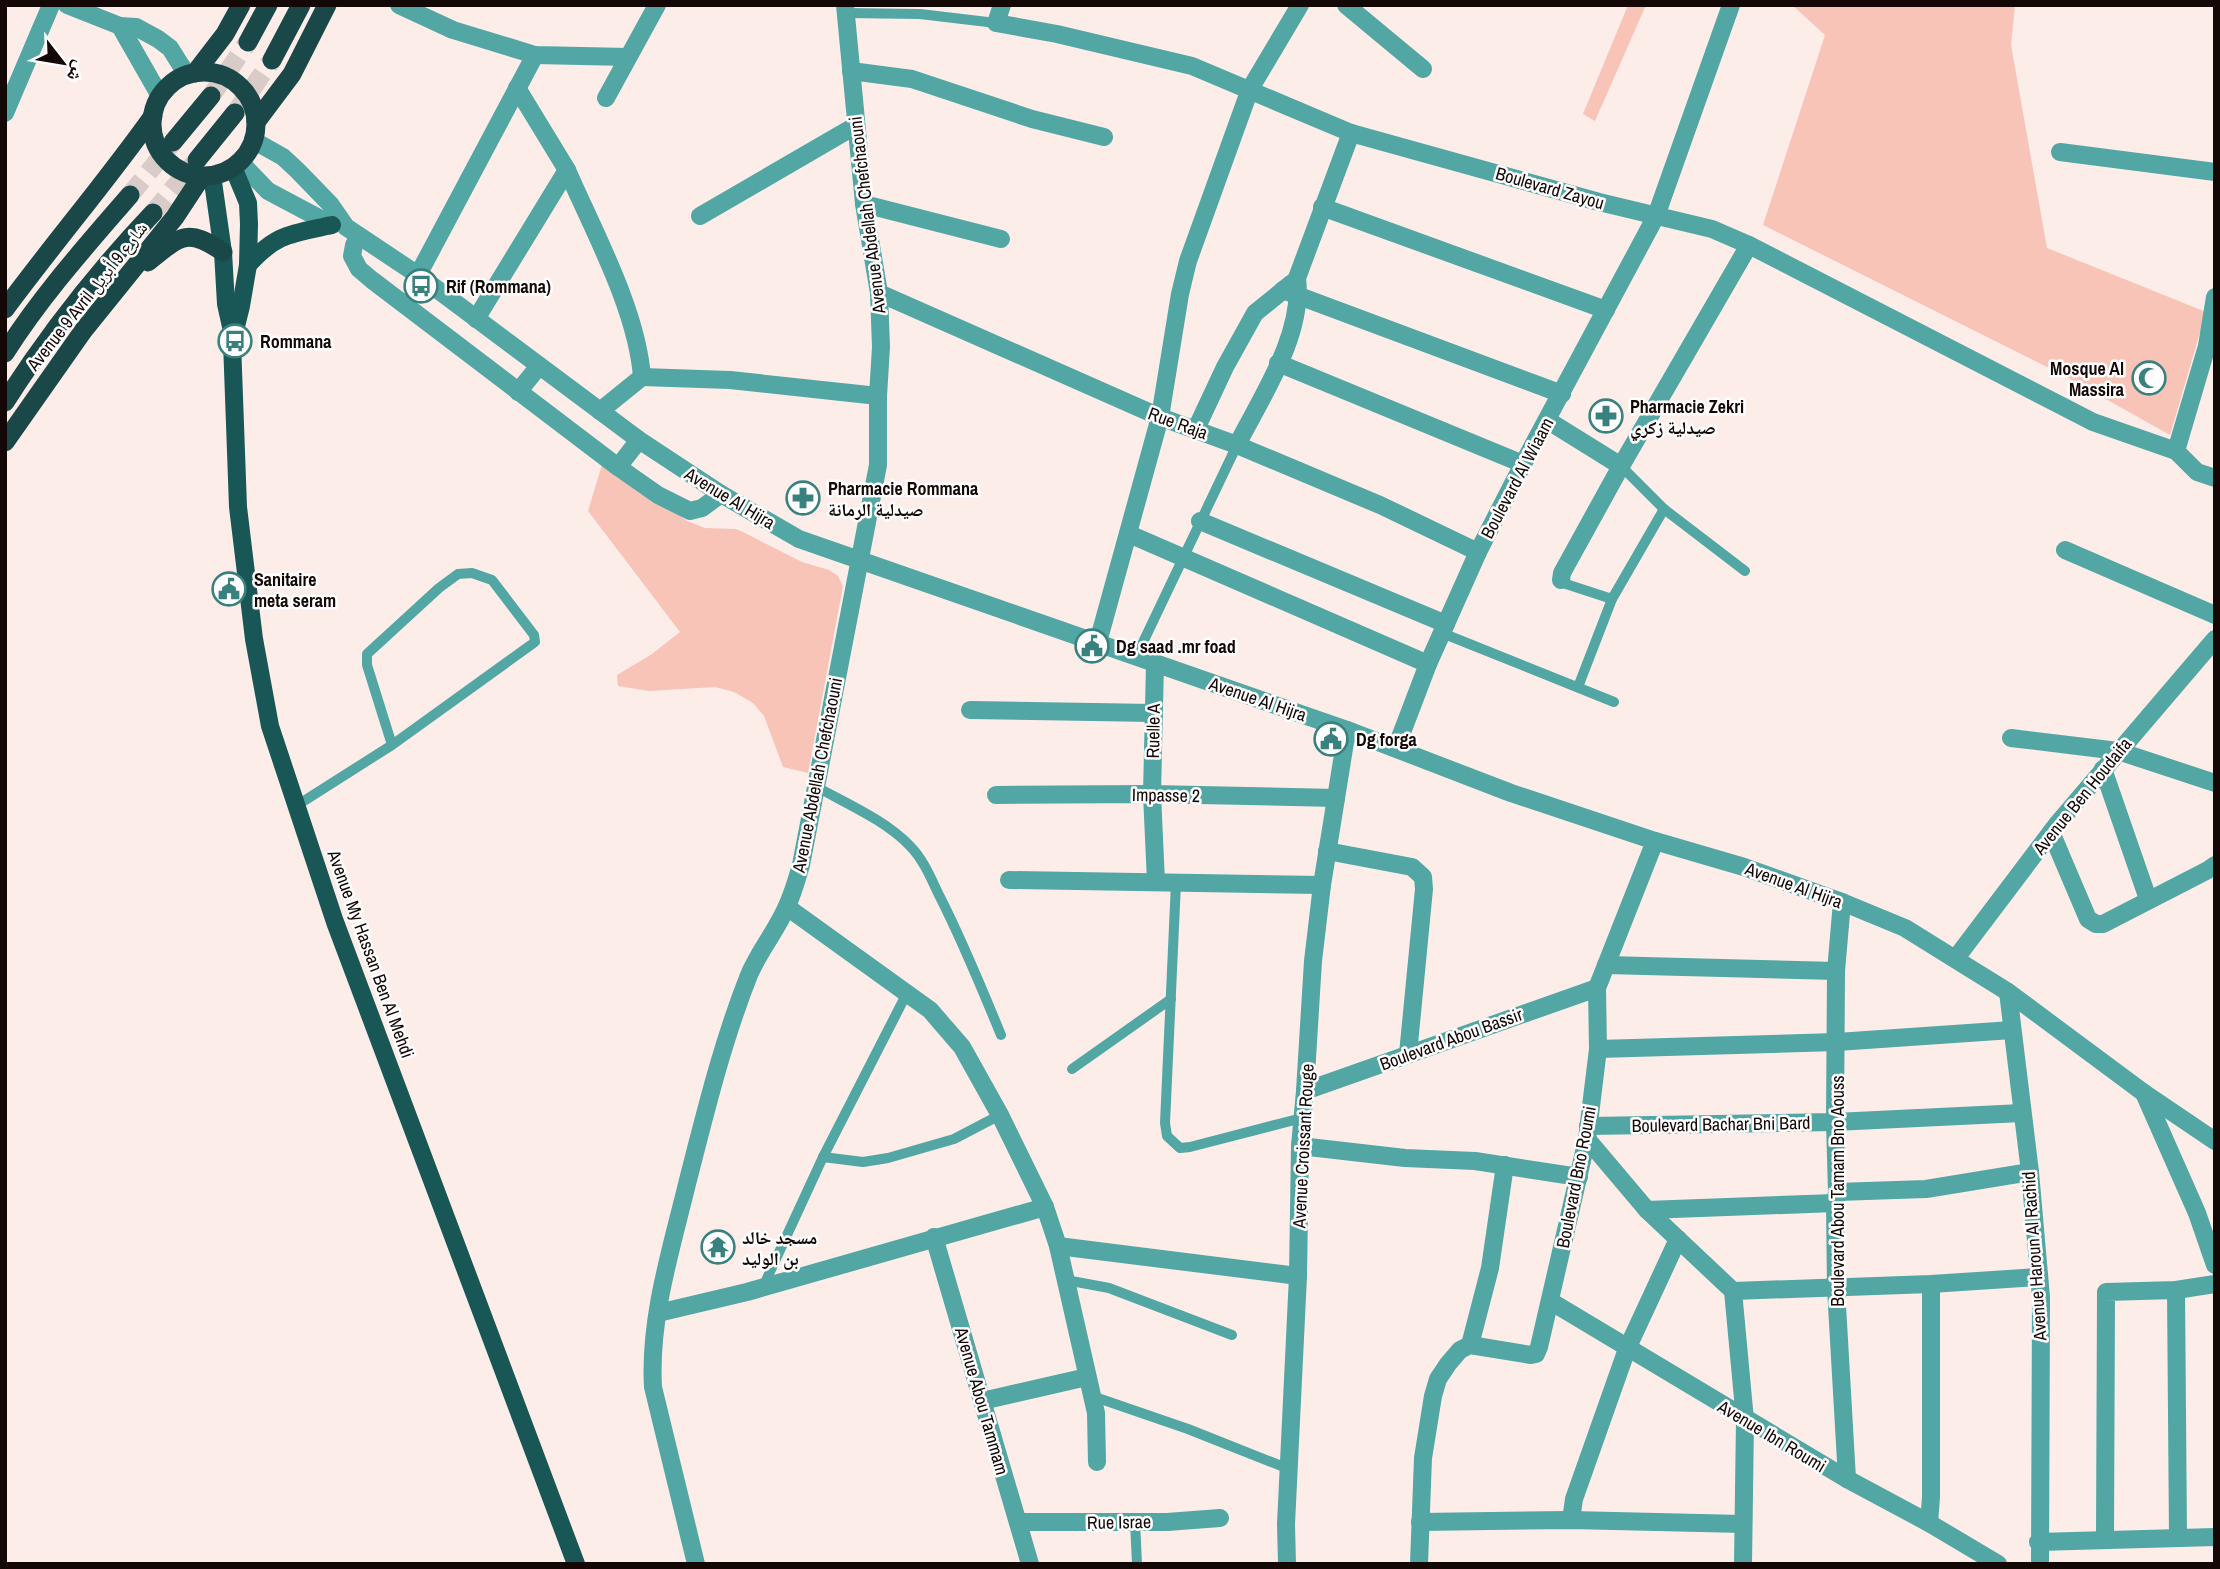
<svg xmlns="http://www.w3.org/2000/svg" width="2220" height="1569" viewBox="0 0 2220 1569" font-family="'Archivo Narrow','Noto Naskh Arabic',sans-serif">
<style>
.green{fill:#f8c4b8}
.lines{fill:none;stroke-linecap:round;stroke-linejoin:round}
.trunk-tunnel{stroke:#d9cbc7;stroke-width:19;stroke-dasharray:19 10;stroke-linecap:butt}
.service{stroke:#52a6a3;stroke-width:10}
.minor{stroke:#52a6a3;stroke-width:18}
.tertiary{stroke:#52a6a3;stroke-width:18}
.primary{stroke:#195756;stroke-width:18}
.trunk{stroke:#1a4848;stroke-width:19}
.labels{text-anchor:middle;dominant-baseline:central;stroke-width:5;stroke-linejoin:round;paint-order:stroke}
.street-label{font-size:18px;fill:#140806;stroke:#fefefe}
.poi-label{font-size:18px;font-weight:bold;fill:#140806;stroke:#fefefe;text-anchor:start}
</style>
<rect width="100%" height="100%" fill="#fcede9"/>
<!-- green -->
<g class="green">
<path d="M1628 5H1646L1595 121 1583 114Z"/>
<path d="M1792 5H2015L2011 45 2047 248 2206 312 2170 435 2061 374 1763 225 1825 35Z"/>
<path d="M604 458 687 521 705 528 736 529 743 532 802 562 829 570 838 576 843 586 808 773 783 767 764 716 753 703 734 692 715 687 649 691 618 686 617 675 652 654 680 632 588 511Z"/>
</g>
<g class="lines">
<!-- trunk-tunnel -->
<g class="trunk-tunnel">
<path d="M211 96 248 42"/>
<path d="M235 113 272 60"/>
<path d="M130 195 173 142"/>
<path d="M153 213 197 160"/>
</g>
<!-- service -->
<g class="service">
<path d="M845 13 920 14 996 23"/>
<path d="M1621 466 1664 509 1745 571"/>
<path d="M1561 580 1566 584 1612 599"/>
<path d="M1442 633 1614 702"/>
<path d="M1136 657 1237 445"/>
<path d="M1578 687 1612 599 1664 509"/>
<path d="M815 786C847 804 885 820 910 846 924 860 932 881 940 897 963 942 982 989 1001 1035"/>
<path d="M296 806 392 745 535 642 534 635 492 580 472 573 458 574 439 588 367 654V665L392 745"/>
<path d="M1176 883 1165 1123 1167 1136 1180 1148 1190 1147 1302 1118"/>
<path d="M1072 1069 1171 999"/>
<path d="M823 1157 863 1162 888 1158 954 1139 1000 1115"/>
<path d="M1066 1280 1109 1288 1232 1335"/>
<path d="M763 1287 823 1157 907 993"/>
<path d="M1092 1396 1188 1429 1289 1469"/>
<path d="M1135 1522 1137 1564"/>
</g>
<!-- minor -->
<g class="minor">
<path d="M67 5 120 26 136 27 158 39 170 48 187 75"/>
<path d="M399 5 453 30 535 55 628 57"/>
<path d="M1002 5 996 23 1057 34 1192 66 1351 133 1599 202 1712 229 1749 245 2093 422 2176 451 2197 472 2215 478"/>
<path d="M1346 5 1423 69"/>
<path d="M120 26 160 96"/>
<path d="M851 71 912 79 1032 119 1104 137"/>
<path d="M606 98 657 5"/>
<path d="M5 113 51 5"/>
<path d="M2060 152 2215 172"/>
<path d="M567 170C594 232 637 310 642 377L600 411"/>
<path d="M864 204 1001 239"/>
<path d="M1322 207 1606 310"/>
<path d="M700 216 855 126"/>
<path d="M359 236 354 245 352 256 359 269 372 280 618 467 658 495 690 511 702 508 721 494"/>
<path d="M418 275 535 55"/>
<path d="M1283 290 1562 394"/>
<path d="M879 293 1160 417 1237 445 1380 505 1478 552"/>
<path d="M476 319 567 170 517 88"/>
<path d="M1278 363 1523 464"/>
<path d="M642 377 730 380 878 396"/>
<path d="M518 392 539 366"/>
<path d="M1547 420 1621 466"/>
<path d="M1196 429 1225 367 1255 313 1292 283"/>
<path d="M1237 445C1262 396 1304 334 1297 278L1351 133"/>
<path d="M2176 451 2207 346 2215 297"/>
<path d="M618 467 639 440"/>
<path d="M1200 521 1446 624"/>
<path d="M1129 534 1428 664"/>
<path d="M2065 550 2215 615"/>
<path d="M1561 580 1562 573 1621 466 1749 245"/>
<path d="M1098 642 1160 417 1180 294 1188 261 1250 89 1300 5"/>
<path d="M1155 664 1152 794 1156 882"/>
<path d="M970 710 1154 713"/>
<path d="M2011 738 2118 751 2215 783"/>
<path d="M1396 748 1428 664 1478 552 1523 464 1656 216 1731 5"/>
<path d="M2103 769 2148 899"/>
<path d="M996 795 1152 794 1336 798"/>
<path d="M2051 832 2088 919 2096 924H2103L2208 870 2215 865"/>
<path d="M1327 851 1412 867 1423 877 1424 889 1408 1054"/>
<path d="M1009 880 1322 885"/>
<path d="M1842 902 1836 971 1835 1122 1837 1192 1835 1203 1836 1288 1847 1479"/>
<path d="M787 907 930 1010 962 1047 1000 1115 1045 1207 1058 1246 1096 1413 1097 1462"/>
<path d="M1956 958 2058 823 2215 639"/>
<path d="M1606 965 1836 971"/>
<path d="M2008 992 2030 1172 2041 1297 2040 1564"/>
<path d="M1598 1049 1837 1042 2012 1030"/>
<path d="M1305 1091 1597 988"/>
<path d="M2144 1093 2197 1213 2215 1265"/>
<path d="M1588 1126 1835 1122 2022 1113"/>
<path d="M1587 1139 1647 1210 1733 1291 1745 1420 1743 1564"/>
<path d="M1300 1146 1405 1158 1475 1161 1579 1177"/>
<path d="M1837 1192 1926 1189 2030 1172"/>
<path d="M1647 1210 1835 1203"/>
<path d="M934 1237 1030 1564"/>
<path d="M1058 1246 1298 1276"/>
<path d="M2176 1290 2178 1537"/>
<path d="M1733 1291 1931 1284 2039 1277"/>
<path d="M1550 1301 1847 1479 1929 1523 1998 1564"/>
<path d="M658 1313 747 1292 1045 1207"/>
<path d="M1470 1345 1490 1268 1505 1165"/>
<path d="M982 1401 1087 1377"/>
<path d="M1571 1520 1574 1499 1627 1349 1678 1239"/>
<path d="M1018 1522H1167L1220 1518"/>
<path d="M1420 1522 1571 1520 1743 1524"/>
<path d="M1929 1523 1931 1497V1284"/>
<path d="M2105 1539 2106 1292 2176 1290 2215 1284"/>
<path d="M2038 1542 2215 1537"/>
<path d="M696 1564 653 1387C649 1319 671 1250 687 1184 705 1114 722 1043 749 975 759 951 777 930 787 906 793 893 797 879 801 865L878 465V396L881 347 879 293 864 204 845 5"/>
<path d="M1287 1564 1286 1524 1298 1276 1300 1146 1305 1091 1313 961 1322 885 1347 730"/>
<path d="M1419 1564 1423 1458 1433 1396 1438 1379 1448 1364 1460 1350 1470 1345 1531 1355 1536 1354 1539 1347 1587 1139 1598 1049 1597 988 1655 841"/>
</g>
<!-- tertiary -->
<g class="tertiary">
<path d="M253 140 283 157 297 170 330 204 346 227 418 275 639 440 721 494 799 539 1347 730 1511 793 1655 841 1744 867 1842 902 1905 928 2008 992 2144 1093 2215 1141"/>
<path d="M240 162 268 191 332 225"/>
</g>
<!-- primary -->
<g class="primary">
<path d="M233 167 248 203 249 224 248 265 241 306 232 342 238 507 254 639 270 726 335 922 576 1564"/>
<path d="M212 175 223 252 226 304 232 331"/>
<path d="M248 265C277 233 291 234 332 225"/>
</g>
<!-- trunk -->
<g class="trunk">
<path d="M248 42 268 5"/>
<path d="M272 60 301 5"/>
<circle cx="204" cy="124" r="52"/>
<path d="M195 73 225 34 241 5"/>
<path d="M256 122 292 74 327 5"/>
<path d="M173 142 211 96"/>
<path d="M197 160 235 113"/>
<path d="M148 262C180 236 187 227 223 252"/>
<path d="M5 309C53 244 106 182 153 116"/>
<path d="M5 353C41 296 86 246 130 195"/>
<path d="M5 402C48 335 98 271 153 213"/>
<path d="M5 442 83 331 175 217 202 176"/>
</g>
</g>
<!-- icons -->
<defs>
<symbol id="bus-ring" viewBox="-11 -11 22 22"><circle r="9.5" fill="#fefefe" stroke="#39817f" stroke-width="1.5"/><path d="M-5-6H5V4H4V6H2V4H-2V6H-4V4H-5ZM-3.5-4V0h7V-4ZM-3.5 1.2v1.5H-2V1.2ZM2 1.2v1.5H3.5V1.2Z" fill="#39817f"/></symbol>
<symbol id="mosque-ring" viewBox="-11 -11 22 22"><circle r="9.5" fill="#fefefe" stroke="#39817f" stroke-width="1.5"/><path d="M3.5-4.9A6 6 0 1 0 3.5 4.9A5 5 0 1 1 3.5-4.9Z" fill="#39817f"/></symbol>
<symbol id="pharmacy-ring" viewBox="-11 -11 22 22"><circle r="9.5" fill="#fefefe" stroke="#39817f" stroke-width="1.5"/><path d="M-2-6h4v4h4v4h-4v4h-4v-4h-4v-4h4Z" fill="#39817f"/></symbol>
<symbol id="civic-ring" viewBox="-11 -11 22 22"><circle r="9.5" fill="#fefefe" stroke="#39817f" stroke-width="1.5"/><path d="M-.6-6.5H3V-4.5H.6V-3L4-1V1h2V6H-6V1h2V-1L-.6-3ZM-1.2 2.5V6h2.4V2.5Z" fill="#39817f"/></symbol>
<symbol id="temple-ring" viewBox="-11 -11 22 22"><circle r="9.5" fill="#fefefe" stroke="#39817f" stroke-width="1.5"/><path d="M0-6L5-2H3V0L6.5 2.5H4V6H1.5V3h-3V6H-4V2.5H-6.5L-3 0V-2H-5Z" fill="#39817f"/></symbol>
</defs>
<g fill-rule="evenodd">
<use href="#bus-ring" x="402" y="267" width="38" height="38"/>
<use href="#bus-ring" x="216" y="322" width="38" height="38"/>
<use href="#mosque-ring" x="2130" y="359" width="38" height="38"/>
<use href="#pharmacy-ring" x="1587" y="397" width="38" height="38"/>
<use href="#pharmacy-ring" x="784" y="479" width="38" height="38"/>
<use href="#civic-ring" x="210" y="570" width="38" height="38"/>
<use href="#civic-ring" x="1073" y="627" width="38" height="38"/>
<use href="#civic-ring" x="1312" y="720" width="38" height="38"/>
<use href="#temple-ring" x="699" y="1228" width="38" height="38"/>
</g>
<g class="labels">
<!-- street labels -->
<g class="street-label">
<text transform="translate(1550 188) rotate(16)">Boulevard Zayou</text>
<text transform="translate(867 215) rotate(-97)">Avenue Abdellah Chefchaouni</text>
<text transform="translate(87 296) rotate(-52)">Avenue 9 Avril شارع 9 أبريل</text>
<text transform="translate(1178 423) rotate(20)">Rue Raja</text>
<text transform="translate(1517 478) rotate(-62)">Boulevard Al Wiaam</text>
<text transform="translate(730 498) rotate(31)">Avenue Al Hijra</text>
<text transform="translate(1258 699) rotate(19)">Avenue Al Hijra</text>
<text transform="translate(1153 731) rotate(-89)">Ruelle A</text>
<text transform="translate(817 775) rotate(-79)">Avenue Abdellah Chefchaouni</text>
<text transform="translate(1166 795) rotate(1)">Impasse 2</text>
<text transform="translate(2082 796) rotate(-51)">Avenue Ben Houdaifa</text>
<text transform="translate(1794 885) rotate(20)">Avenue Al Hijra</text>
<text transform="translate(371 954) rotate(70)">Avenue My Hassan Ben Al Mehdi</text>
<text transform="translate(1451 1039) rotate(-20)">Boulevard Abou Bassir</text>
<text transform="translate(1721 1124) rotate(-1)">Boulevard Bachar Bni Bard</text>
<text transform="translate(1303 1146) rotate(-87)">Avenue Croissant Rouge</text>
<text transform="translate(1576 1177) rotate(-79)">Boulevard Bno Roumi</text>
<text transform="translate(1837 1191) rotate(-90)">Boulevard Abou Tamam Bno Aouss</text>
<text transform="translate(2034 1256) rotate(-94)">Avenue Haroun Al Rachid</text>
<text transform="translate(982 1401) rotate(74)">Avenue Abou Tammam</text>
<text transform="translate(1772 1436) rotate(31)">Avenue Ibn Roumi</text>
<text transform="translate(1119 1522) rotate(-1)">Rue Israe</text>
</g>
<!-- poi labels -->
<g class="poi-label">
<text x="446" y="286">Rif (Rommana)</text>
<text x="260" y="341">Rommana</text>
<text x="2124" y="368" text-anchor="end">Mosque Al<tspan x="2124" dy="21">Massira</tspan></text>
<text x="1630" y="406">Pharmacie Zekri<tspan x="1630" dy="21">صيدلية زكري</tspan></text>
<text x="828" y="488">Pharmacie Rommana<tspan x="828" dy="21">صيدلية الرمانة</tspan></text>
<text x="254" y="579">Sanitaire<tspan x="254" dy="21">meta seram</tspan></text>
<text x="1116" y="646">Dg saad .mr foad</text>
<text x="1356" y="739">Dg forga</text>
<text x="742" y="1237">مسجد خالد<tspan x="742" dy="21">بن الوليد</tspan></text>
</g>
</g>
<!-- border -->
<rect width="2220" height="1569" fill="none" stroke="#140806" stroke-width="14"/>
<!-- north arrow -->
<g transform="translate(63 63) rotate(121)" stroke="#fefefe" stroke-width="5" paint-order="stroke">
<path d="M0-5L12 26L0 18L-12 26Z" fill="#140806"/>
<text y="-10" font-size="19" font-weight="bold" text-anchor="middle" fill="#140806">ش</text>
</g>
</svg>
